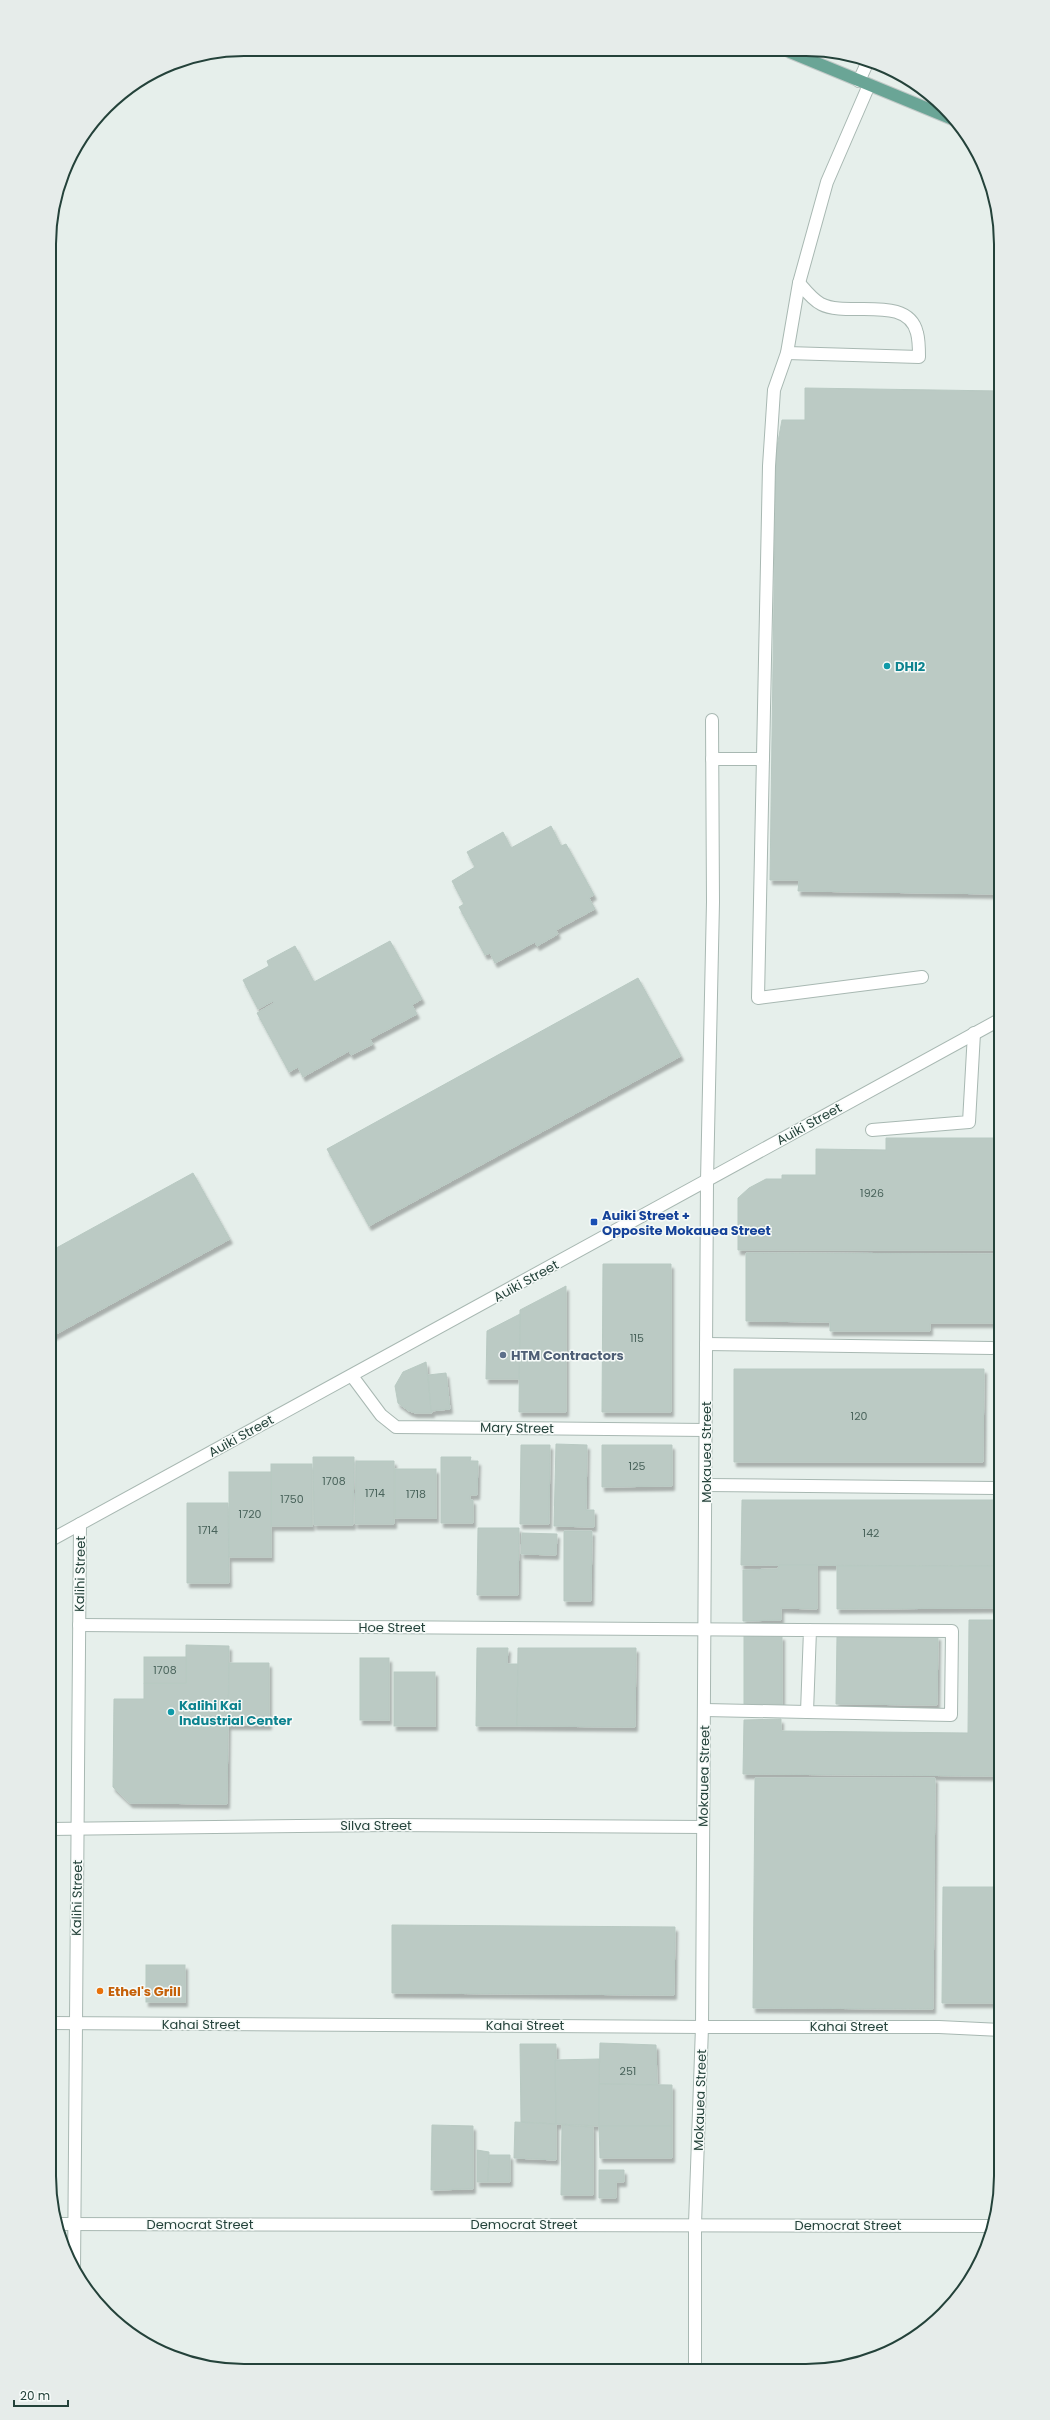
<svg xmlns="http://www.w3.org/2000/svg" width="1050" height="2420" viewBox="0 0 1050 2420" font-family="Poppins,sans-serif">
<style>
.building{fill:#bbcac4;stroke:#b8c9c2;filter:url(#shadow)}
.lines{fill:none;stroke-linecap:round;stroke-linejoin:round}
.minor-casing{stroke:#a8b8b2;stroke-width:14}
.major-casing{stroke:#c2cac8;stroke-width:14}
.minor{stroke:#fff;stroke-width:12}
.major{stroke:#6aa596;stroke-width:12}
.culture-dot{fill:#0f9aa8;stroke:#f7fbf9;stroke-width:1.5}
.transit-dot{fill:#1a4fb4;stroke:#f7fbf9;stroke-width:1.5}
.service-dot{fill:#5c6f8a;stroke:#f7fbf9;stroke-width:1.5}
.food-dot{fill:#e8710a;stroke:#f7fbf9;stroke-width:1.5}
.labels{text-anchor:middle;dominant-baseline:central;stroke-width:3;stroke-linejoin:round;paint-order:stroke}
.number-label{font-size:11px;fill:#4a645c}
.culture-label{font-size:13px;font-weight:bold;fill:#0d838f;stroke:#f7fbf9;text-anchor:start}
.street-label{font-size:13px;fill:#24423a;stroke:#f7fbf9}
.transit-label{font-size:13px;font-weight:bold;fill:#164399;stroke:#f7fbf9;text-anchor:start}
.service-label{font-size:13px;font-weight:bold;fill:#4e5e75;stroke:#f7fbf9;text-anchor:start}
.food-label{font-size:13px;font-weight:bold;fill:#c56008;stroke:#f7fbf9;text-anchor:start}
.rim{fill:none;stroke:#24423a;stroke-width:2}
</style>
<defs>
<filter id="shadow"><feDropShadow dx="2.5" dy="4.5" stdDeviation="1" flood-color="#0004"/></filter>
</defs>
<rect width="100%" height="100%" fill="#e6efeb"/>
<!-- building -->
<g class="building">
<path d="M805 388 1001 391V894L798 891 799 880H770L776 452 782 420H805Z"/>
<path d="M551 826 561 846 566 844 594 895 589 898 595 909 556 930 558 934 537 946 535 942 495 963 490 953 485 955 459 907 464 904 452 881 475 867 467 852 503 832 511 848Z"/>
<path d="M390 941 422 999 412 1005 417 1014 370 1039 373 1044 351 1055 349 1051 303 1077 298 1067 289 1072 257 1013 274 1003 273 1001 258 1009 243 980 269 966 267 961 295 946 314 982Z"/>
<path d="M638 978 681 1056 369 1226 327 1149Z"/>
<path d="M886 1138H1001V1250H738V1198L749 1188 766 1179H782V1175H816V1149L886 1150Z"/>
<path d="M193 1173 230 1239 49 1338V1252Z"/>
<path d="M746 1253 1001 1254V1323H930V1331H830V1322L746 1321Z"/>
<path d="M603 1264H671V1412H602Z"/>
<path d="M566 1286V1412H519L520 1310Z"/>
<path d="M520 1314 519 1379H486L487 1331Z"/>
<path d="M426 1362 432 1413H415L409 1411 398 1403 395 1386 403 1372Z"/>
<path d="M734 1369H984L983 1462H734Z"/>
<path d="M446 1373 450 1409 431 1411 428 1375Z"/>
<path d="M556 1444 587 1445 586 1510H594V1527L554 1526Z"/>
<path d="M521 1445H550L549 1524H520Z"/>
<path d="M602 1445H672V1486L602 1487Z"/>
<path d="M313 1457H354L353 1525H314Z"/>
<path d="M441 1457H471L470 1461H478L477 1495H470V1500H473V1523H441Z"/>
<path d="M356 1461H394V1524H355Z"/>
<rect x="271" y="1464" width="41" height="62"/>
<rect x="395" y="1469" width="41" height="49"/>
<rect x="229" y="1472" width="42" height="85"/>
<path d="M742 1500H1001V1566L741 1565Z"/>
<path d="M187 1503H228L229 1583H187Z"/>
<path d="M478 1528H519L518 1595H477Z"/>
<path d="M564 1531H592L591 1601H564Z"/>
<path d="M522 1533 557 1534 556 1555 521 1554Z"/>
<path d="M779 1565H817V1609L781 1608V1620L743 1621V1570L778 1569Z"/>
<path d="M837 1566H1001V1608L837 1609Z"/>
<path d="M969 1620H1001V1776L743 1774 744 1720 781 1719V1731L968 1733Z"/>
<rect x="744" y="1636" width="38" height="68"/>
<path d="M837 1636H938L937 1705 836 1704Z"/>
<path d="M186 1645 229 1646 227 1804 130 1803 113 1787 114 1699H144V1683H186Z"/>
<path d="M477 1648H508L507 1664H518L517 1726H476Z"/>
<path d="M518 1648H636L635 1727 517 1726Z"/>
<rect x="144" y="1657" width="42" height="26"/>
<rect x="360" y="1658" width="29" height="62"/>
<path d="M229 1663H269V1725H228Z"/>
<rect x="394" y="1672" width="41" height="54"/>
<path d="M755 1778H935L933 2009 753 2008Z"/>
<path d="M943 1887H1001V2003H942Z"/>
<path d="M392 1925 675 1927 674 1995 392 1993Z"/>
<rect x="146" y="1965" width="39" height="37"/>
<path d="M600 2043 656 2045 657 2085 599 2084Z"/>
<path d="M520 2044H556V2124L521 2122Z"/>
<path d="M599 2059V2126L556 2124 555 2060Z"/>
<path d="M599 2084 672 2085V2126H599Z"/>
<path d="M515 2122 556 2124V2160L514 2158Z"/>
<path d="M432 2125 473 2126V2189L431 2190Z"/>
<path d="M562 2125 593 2127V2195H561Z"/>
<path d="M599 2126H672V2158H600Z"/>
<path d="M477 2150 489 2152 488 2182H477Z"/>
<path d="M489 2155H510V2182H488Z"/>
<path d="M599 2170H624V2182H616V2198H599Z"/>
</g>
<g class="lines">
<defs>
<g id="minor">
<path d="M859 81 868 61"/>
<path d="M869 85 827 182 799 283 787 353 774 390 769 466 758 998 922 977"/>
<path d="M787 353 919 357C919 350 919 340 917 333 908 294 847 318 821 304 813 300 805 290 799 283"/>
<path d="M712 759H763"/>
<path d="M872 1130 969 1122 974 1033"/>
<path d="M706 1344 992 1348"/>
<path d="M352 1376 381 1415 396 1427 706 1430"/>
<path d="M706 1485 995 1488"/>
<path d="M49 1541 1001 1019"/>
<path d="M79 1625 952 1631 951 1715 807 1712 810 1630"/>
<path d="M705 1710 807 1712"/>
<path d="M49 1829 388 1825 703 1827"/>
<path d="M49 2023 702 2027H939L1001 2030"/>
<path d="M55 2224 992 2226"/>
<path d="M74 2272 80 1524"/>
<path d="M695 2370V2224L702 2027 707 1181 713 902 712 720"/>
</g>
<path id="major" d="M790 52 955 120"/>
</defs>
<!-- minor casing -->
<use href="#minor" class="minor-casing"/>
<!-- major casing -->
<use href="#major" class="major-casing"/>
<!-- minor -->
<use href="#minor" class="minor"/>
<!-- major -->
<use href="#major" class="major"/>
</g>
<!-- markers -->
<g class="culture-dot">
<circle cx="887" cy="666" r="4"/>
<circle cx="171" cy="1712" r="4"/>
</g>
<rect class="transit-dot" x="590" y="1218" width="8" height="8" rx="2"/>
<circle class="service-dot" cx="503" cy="1355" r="4"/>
<circle class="food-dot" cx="100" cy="1991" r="4"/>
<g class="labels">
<!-- number labels -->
<g class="number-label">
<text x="872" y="1193">1926</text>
<text x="637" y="1338">115</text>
<text x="859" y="1416">120</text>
<text x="637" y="1466">125</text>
<text x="334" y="1481">1708</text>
<text x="375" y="1493">1714</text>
<text x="416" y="1494">1718</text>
<text x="292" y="1499">1750</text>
<text x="250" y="1514">1720</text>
<text x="208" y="1530">1714</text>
<text x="871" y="1533">142</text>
<text x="165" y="1670">1708</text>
<text x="628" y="2071">251</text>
</g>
<!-- culture labels -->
<g class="culture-label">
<text x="895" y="666">DHI2</text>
<text x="179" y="1705">Kalihi Kai<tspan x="179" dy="15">Industrial Center</tspan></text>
</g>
<!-- street labels -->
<g class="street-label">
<text transform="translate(809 1124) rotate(-29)">Auiki Street</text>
<text transform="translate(526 1281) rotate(-29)">Auiki Street</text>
<text transform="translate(517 1428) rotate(1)">Mary Street</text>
<text transform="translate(241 1436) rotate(-29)">Auiki Street</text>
<text transform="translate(706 1452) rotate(-90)">Mokauea Street</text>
<text transform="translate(80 1574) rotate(-89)">Kalihi Street</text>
<text x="392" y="1627">Hoe Street</text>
<text transform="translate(704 1776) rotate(-89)">Mokauea Street</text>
<text x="376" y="1825">Silva Street</text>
<text transform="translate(77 1898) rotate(-89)">Kalihi Street</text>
<text x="201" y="2024">Kahai Street</text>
<text x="525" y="2025">Kahai Street</text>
<text x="849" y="2026">Kahai Street</text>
<text transform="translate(700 2100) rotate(-88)">Mokauea Street</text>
<text x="200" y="2224">Democrat Street</text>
<text x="524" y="2224">Democrat Street</text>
<text x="848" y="2225">Democrat Street</text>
</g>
<!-- transit labels -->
<g class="transit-label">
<text x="602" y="1215">Auiki Street +<tspan x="602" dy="15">Opposite Mokauea Street</tspan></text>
</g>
<!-- service labels -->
<g class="service-label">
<text x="511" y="1355">HTM Contractors</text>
</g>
<!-- food labels -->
<g class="food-label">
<text x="108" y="1991">Ethel's Grill</text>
</g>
</g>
<!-- crop -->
<path d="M0 0H1050V2420H0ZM244 56H806A188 188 0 0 1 994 244V2176A188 188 0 0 1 806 2364H244A188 188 0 0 1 56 2176V244A188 188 0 0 1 244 56Z" fill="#e6ecea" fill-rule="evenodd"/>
<path class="rim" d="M244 56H806A188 188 0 0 1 994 244V2176A188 188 0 0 1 806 2364H244A188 188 0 0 1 56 2176V244A188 188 0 0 1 244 56Z"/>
<!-- scale -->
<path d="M14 2400v6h54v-6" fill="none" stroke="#24423a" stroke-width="2"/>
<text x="20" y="2400" font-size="12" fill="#24423a" stroke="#f7fbf9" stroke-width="3" paint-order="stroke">20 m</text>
</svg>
